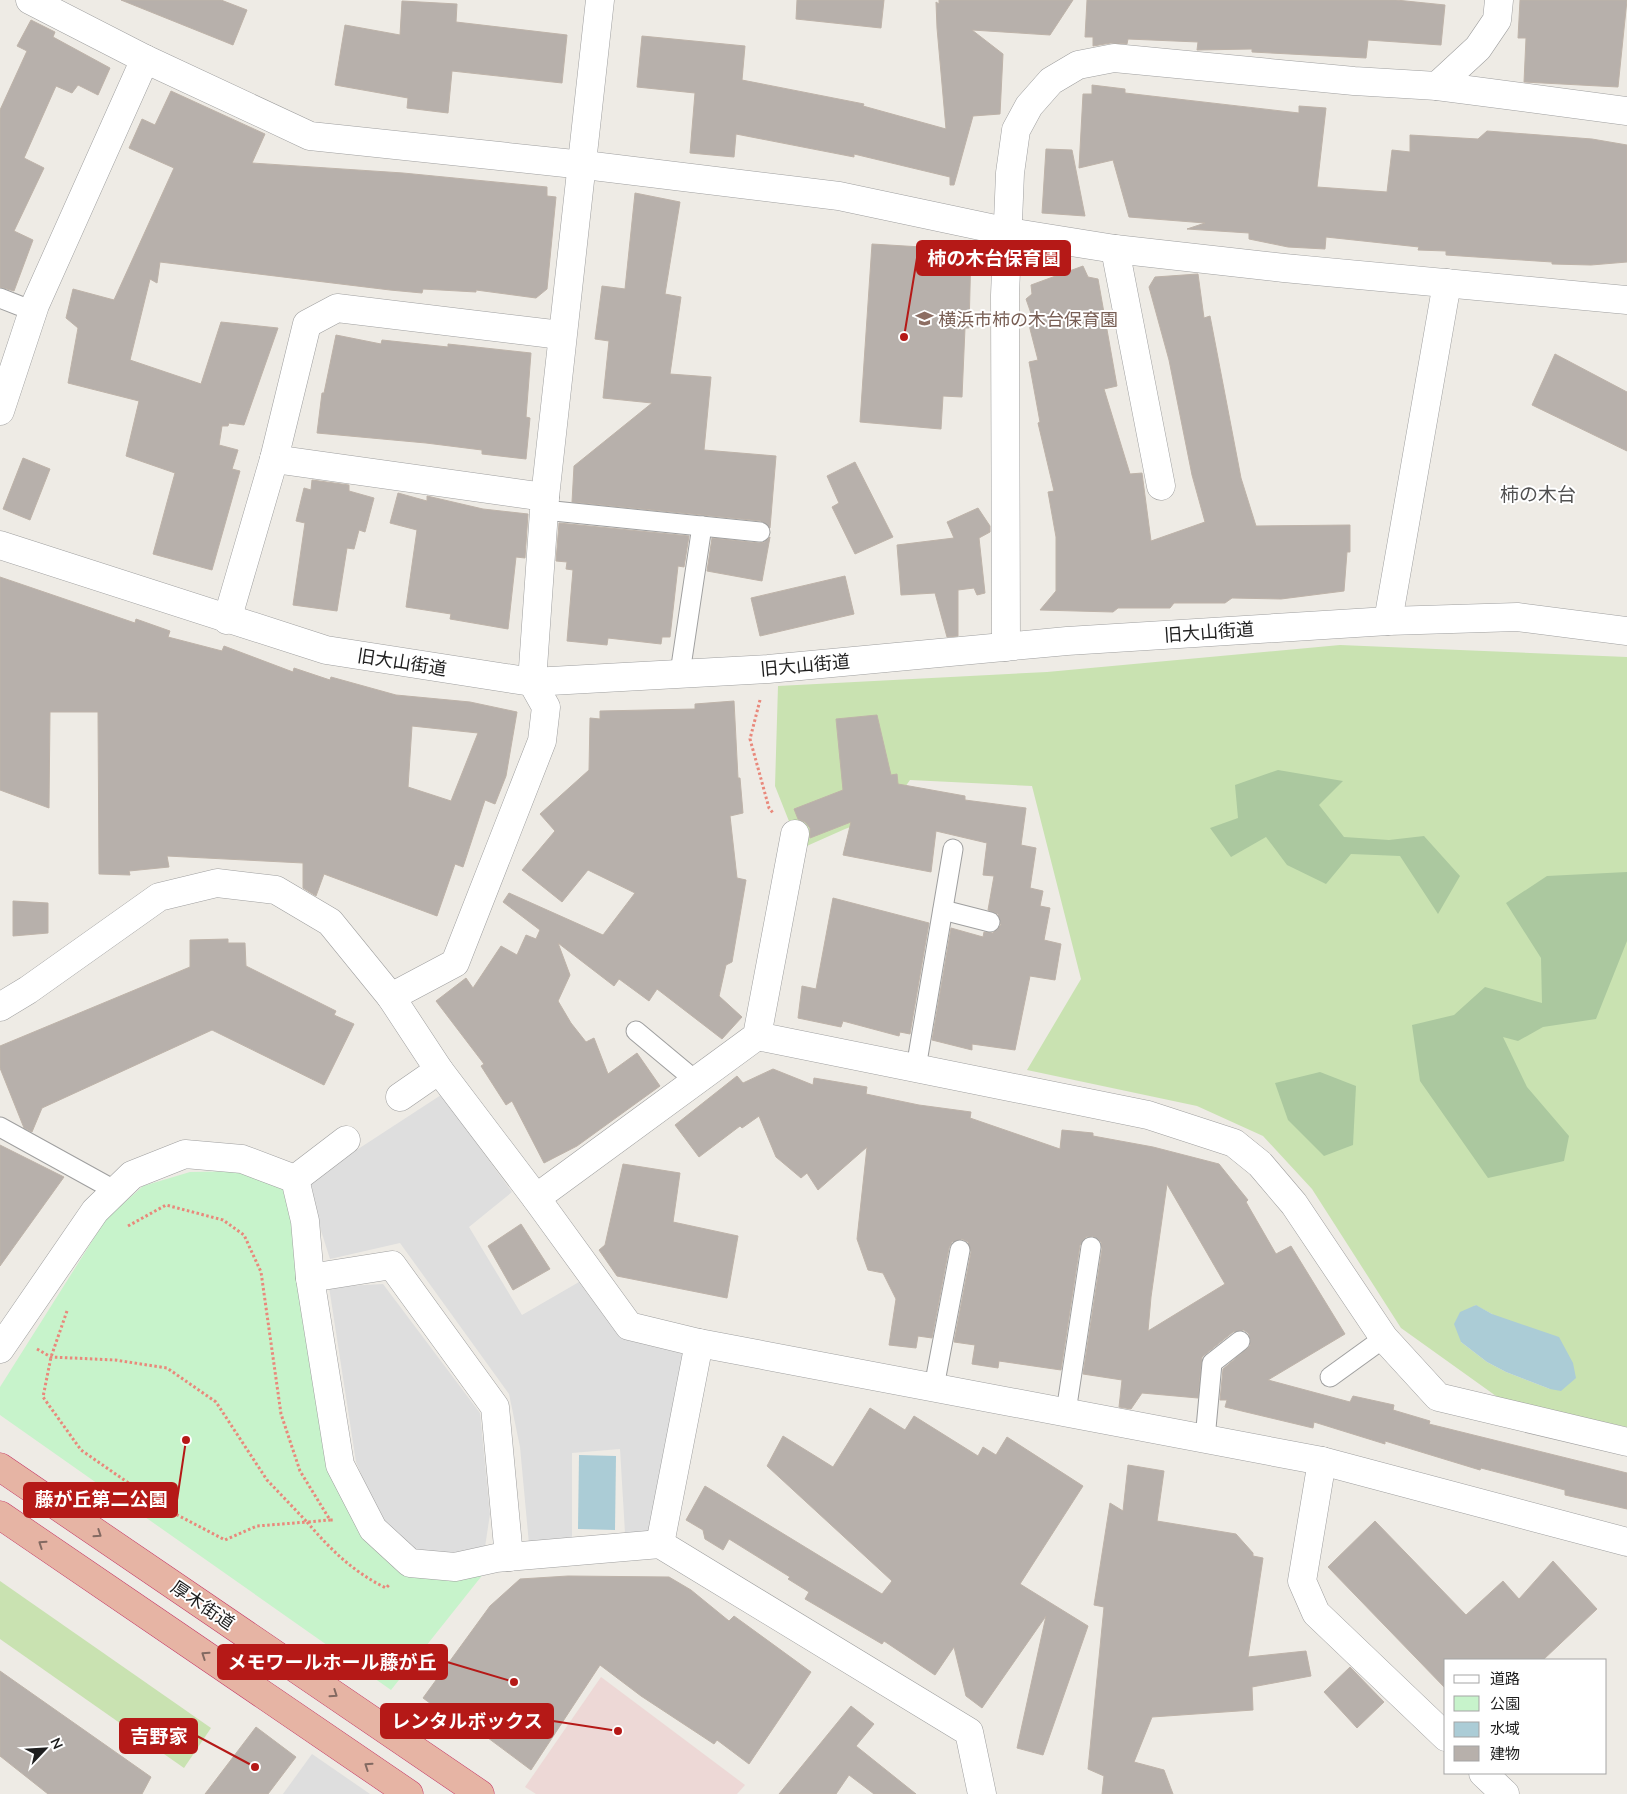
<svg xmlns="http://www.w3.org/2000/svg" width="1627" height="1794" viewBox="0 0 1627 1794" font-family="Mulish,'Noto Sans JP',sans-serif">
<style>
.commercial{fill:#edd8d6}
.grass{fill:#c9e2b1;fill-rule:evenodd}
.forest{fill:#abc89f}
.park{fill:#c7f3cb}
.parking{fill:#dedede}
.water{fill:#abccd6}
.building{fill:#b7b0ab;stroke:#beb3a9;fill-rule:evenodd}
.lines{fill:none;stroke-linecap:round;stroke-linejoin:round}
.service-casing{stroke:#9f9f9f;stroke-width:21}
.minor-casing{stroke:#9f9f9f;stroke-width:29}
.tertiary-casing{stroke:#9f9f9f;stroke-width:29}
.trunk-casing{stroke:#c53967;stroke-width:29}
.path{stroke:#e9887b;stroke-width:3;stroke-dasharray:2.5 2.5;stroke-linecap:butt}
.service{stroke:#fff;stroke-width:19}
.minor{stroke:#fff;stroke-width:28}
.tertiary{stroke:#fff;stroke-width:28}
.trunk{stroke:#e6b4a4;stroke-width:28}
.oneway{stroke:#826961}
.labels{text-anchor:middle;dominant-baseline:central;stroke-width:4;stroke-linejoin:round;paint-order:stroke}
.education-label{font-size:18px;fill:#785e54;stroke:#fff;text-anchor:start}
.street-label{font-size:18px;fill:#1e1e1e;stroke:#fff}
.neighbourhood-label{font-size:19px;fill:#515151;stroke:#fff}
.leader{fill:none;stroke:#b51917;stroke-width:2}
.callout-dot{fill:#b51917;stroke:#fff;stroke-width:2}
.callout{fill:#b51917;stroke:#b51917;stroke-width:2}
.callout-label{font-size:19px;text-anchor:middle;font-weight:bold;fill:#fff}
</style>
<rect width="100%" height="100%" fill="#eeebe5"/>
<!-- commercial -->
<path class="commercial" d="M601 1677 745 1785 737 1794H536L525 1787Z"/>
<!-- grass -->
<g class="grass">
<path d="M1340 645 1627 657V1427L1503 1401 1401 1328 1312 1189 1263 1136 1197 1106 1027 1070 1081 979 1032 786 910 780 886 814 845 829 800 849 775 786 778 686 1047 672ZM1475 1305 1492 1314 1550 1389 1506 1372 1487 1362 1461 1342Z"/>
<path d="M0 1581 211 1728 184 1768 0 1639Z"/>
</g>
<!-- forest -->
<g class="forest">
<path d="M1278 770 1343 781 1319 805 1344 837 1389 840 1424 836 1460 876 1438 914 1400 856 1351 854 1326 884 1287 865 1266 837 1231 857 1210 828 1238 818 1235 785Z"/>
<path d="M1627 872V941L1596 1019 1543 1027 1518 1041 1503 1037 1527 1087 1569 1136 1564 1161 1488 1178 1420 1081 1412 1025 1454 1015 1485 987 1542 1003 1541 958 1506 903 1547 876Z"/>
<path d="M1320 1072 1356 1086 1353 1145 1324 1156 1288 1120 1275 1083Z"/>
</g>
<!-- park -->
<path class="park" d="M245 1171 286 1188 340 1465 370 1519 496 1558 391 1690 0 1415V1387L106 1219 143 1186 190 1172Z"/>
<!-- parking -->
<g class="parking">
<path d="M441 1095 512 1192 469 1227 522 1315 579 1282 613 1328 687 1352 651 1532 625 1533 620 1449 572 1453V1537L529 1544 520 1447 509 1394 400 1243 330 1259 306 1183Z"/>
<path d="M383 1284 480 1413 490 1514 485 1547 454 1555 415 1552 381 1521 356 1462 329 1287Z"/>
<path d="M312 1754 370 1794H283Z"/>
</g>
<!-- water -->
<g class="water">
<path d="M1476 1305 1492 1314 1559 1337 1573 1363 1576 1378 1561 1391 1550 1389 1506 1372 1487 1362 1461 1342 1454 1324 1460 1312Z"/>
<path d="M579 1455 616 1456 615 1530 578 1529Z"/>
</g>
<!-- building -->
<g class="building">
<path d="M121 0H221L247 10 233 45Z"/>
<path d="M797 0H884L881 28 796 19Z"/>
<path d="M939 0H1073L1050 35 972 30 1003 54 1000 114 973 116 954 185H950V177L854 154V157L736 134 734 157 690 153 695 93 637 87 642 36 745 46 742 80 864 104 863 106 946 129 937 28 936 2 939 4Z"/>
<path d="M1087 0H1396L1445 5 1441 45 1368 40 1366 58 1252 52V49L1197 50 1198 42 1128 39 1127 44 1111 43 1093 46V37H1085Z"/>
<path d="M1520 0H1627L1618 87 1524 82 1526 38H1518Z"/>
<path d="M402 1 457 4 456 22 567 35 562 83 452 71 448 113 407 108 408 98 335 85 345 25 400 35Z"/>
<path d="M31 20 55 32 53 37 110 68 98 95 78 85 72 93 56 86 24 158 44 168 14 231 33 240 14 291 0 287V110L27 51 17 46Z"/>
<path d="M1092 85 1125 89V93L1299 113V106L1326 108 1317 187 1387 192 1392 150 1410 152V135L1478 139 1487 131 1592 139 1627 145V262L1591 265 1552 264V262L1446 255V251L1418 250 1419 247 1326 237 1325 249 1288 247 1249 239V233L1187 229 1205 223 1129 217 1113 160 1079 168 1083 94H1092Z"/>
<path d="M171 91 265 134 252 163 403 173 547 187V196L556 197 547 289 536 298 476 290V292L423 289 422 293 390 290 160 262 157 283 150 279 130 360 201 384 221 322 278 328 244 425 229 423 228 426H222L219 445 238 450 232 469 240 471 212 570 153 554 175 473 126 456 139 401 68 383 78 328 66 318 73 289 114 300 174 168 129 148 142 119 155 125Z"/>
<path d="M1046 149 1072 150 1085 216 1042 213Z"/>
<path d="M635 193 680 202 665 294 681 297 670 374 711 377 704 450 776 456 770 528 761 521 572 502 574 466 652 403 603 398 609 341 595 339 602 286 625 289Z"/>
<path d="M872 244 971 250 969 328H965L962 397 943 396 941 429 860 422Z"/>
<path d="M1083 266 1088 277 1098 279 1117 386 1104 389 1130 474 1142 473 1151 541 1205 522 1192 475 1169 360 1149 287 1155 277 1198 274 1204 318 1210 316 1241 478 1256 526 1350 525V552H1347L1344 591 1281 599 1232 598 1225 603H1174L1170 608H1118L1113 612 1040 610 1056 591V537L1048 492 1054 491 1038 423 1040 422 1029 362 1038 360 1029 325 1034 322 1026 299 1032 294 1031 285Z"/>
<path d="M336 335 381 344 382 340 448 347V344L531 353 526 417 530 418 526 459 482 454V450L426 443 317 433 322 393H324Z"/>
<path d="M1555 354 1627 392V451L1532 405Z"/>
<path d="M23 458 50 469 30 520 3 509Z"/>
<path d="M855 462 893 537 855 554 832 507 839 503 827 476Z"/>
<path d="M312 480 349 485V491L374 498 365 532 359 530 354 549 347 548 337 611 293 605 305 523 296 521 304 488 311 490Z"/>
<path d="M398 493 427 501V496L483 509 528 514 525 558 516 557 508 629 450 619 451 614 406 607 417 530 390 523Z"/>
<path d="M978 508 990 526V532L979 538 985 593 977 595 974 588 958 590V636L947 637 935 593 901 595 897 545 954 538 947 522Z"/>
<path d="M559 523 689 536 684 567 678 566 670 637H662L661 644 608 638 607 645 567 641 573 570 566 569 567 562 556 561Z"/>
<path d="M770 537 762 581 707 571 712 538 759 543 765 542Z"/>
<path d="M845 576 854 614 760 636 751 598Z"/>
<path d="M0 577 135 623 136 619 170 631 168 637 222 651 224 646 293 672 294 668 330 680 331 677 396 695 470 702 517 712 506 776 495 804 485 800 463 867 455 864 437 916 324 874 316 896 303 888V863L167 856 169 867 129 871 130 875 99 874 98 712H50L49 808 0 790ZM412 726 478 733 451 801 408 787Z"/>
<path d="M734 701 738 778H740L743 813 730 816 737 878 746 880 732 962 726 965 719 996 742 1017 722 1039 657 989 649 1001 619 979 614 986 558 943 570 975 558 1001 571 1023 586 1042 594 1038 608 1074 637 1053 660 1086 577 1146 544 1163 512 1101 506 1105 481 1066 484 1064 436 1001 466 978 473 988 501 946 517 955 526 935 536 939 540 930 503 902 509 893 603 935 635 893 588 870 562 902 522 870 555 831 540 814 589 770 590 718 600 719V711L695 709V704Z"/>
<path d="M877 715 891 775 897 774 898 784 965 796V800L1026 808 1021 845 1036 848 1030 888 1043 891 1040 906 1050 908 1044 940 1061 944 1055 980 1030 976 1015 1050 972 1044V1050L932 1040 951 928 983 937 984 932 993 933 1001 925 998 914 988 910 994 876 983 875 987 843 936 831 931 872 843 855 851 822 810 838V828L805 822 798 819 794 809 843 790 836 719Z"/>
<path d="M833 898 929 923 910 1034 900 1032 899 1036 843 1021 841 1027 798 1018 802 986 816 989Z"/>
<path d="M13 901 48 903V933L13 936Z"/>
<path d="M228 939V943H245L246 966 336 1011 334 1015 354 1024 324 1085 212 1030 42 1108 32 1132 24 1128 0 1068V1046L190 967V940Z"/>
<path d="M773 1069 813 1085 814 1078 867 1087 866 1094 919 1105 971 1112 970 1118 1060 1149 1062 1130 1093 1133V1136L1153 1147 1219 1164 1248 1200 1246 1202 1276 1254 1291 1246 1345 1334 1268 1380 1350 1402 1353 1396 1394 1405 1393 1410 1430 1421 1429 1424 1627 1473V1509L1565 1495V1490L1481 1468 1480 1470 1385 1441V1444L1314 1422 1313 1428 1225 1407 1227 1400H1220L1223 1369 1250 1346 1249 1334 1244 1330 1233 1332 1202 1357 1198 1398 1142 1393 1131 1409 1119 1407 1122 1380 1083 1374 1102 1249 1101 1242 1093 1236 1086 1237 1080 1245 1061 1370 999 1361 998 1368 972 1364 975 1345 954 1342 971 1252 968 1242 962 1239 952 1242 949 1248 932 1338 918 1336 916 1348 889 1345 896 1299 883 1273 868 1270 857 1239 867 1147 818 1190 807 1173 801 1178 776 1157 759 1116 742 1128 740 1126 699 1157 675 1125 737 1076 743 1083ZM1167 1184 1225 1284 1148 1331 1151 1297Z"/>
<path d="M0 1145 64 1177 0 1266Z"/>
<path d="M623 1164 680 1173 673 1222 738 1236 727 1298 617 1276 599 1250 605 1245Z"/>
<path d="M521 1224 550 1269 513 1290 488 1246Z"/>
<path d="M870 1408 905 1430 914 1416 978 1456 983 1447 996 1455 1007 1437 1083 1486 1020 1584 1088 1626 1043 1755 1017 1748 1046 1616 982 1708 966 1696 954 1647 935 1675 884 1641 882 1644 805 1599 809 1592 788 1579 790 1577 729 1539 723 1550 705 1539 703 1530 686 1520 705 1486 882 1594 892 1581 767 1466 783 1436 833 1467Z"/>
<path d="M1128 1465 1164 1471 1157 1521 1236 1534 1253 1553V1556L1263 1558 1248 1657 1306 1651 1311 1676 1252 1687 1253 1710 1152 1717 1134 1762 1164 1770 1173 1794H1102L1104 1776 1088 1769 1104 1607 1094 1605 1110 1503 1123 1511Z"/>
<path d="M1375 1521 1466 1615 1503 1581 1519 1599 1553 1561 1597 1609 1543 1660H1446V1689L1328 1567Z"/>
<path d="M568 1576 669 1577 691 1590 729 1621 734 1616 811 1672 749 1764 717 1740 714 1744 641 1696 600 1665 531 1770 480 1732 476 1737 423 1698 490 1606 520 1579Z"/>
<path d="M1350 1667 1384 1702 1357 1728 1324 1692Z"/>
<path d="M0 1671 151 1777 142 1794H48L0 1756Z"/>
<path d="M851 1706 874 1724 856 1746 916 1794H874L849 1775 836 1794H779Z"/>
<path d="M256 1727 296 1757 268 1794H205Z"/>
</g>
<g class="lines">
<defs>
<g id="service">
<path d="M0 298 33 311"/>
<path d="M544 510 760 532"/>
<path d="M680 673 702 526"/>
<path d="M943 910 990 922"/>
<path d="M636 1031 696 1081"/>
<path d="M916 1068 953 849"/>
<path d="M0 1127 116 1191"/>
<path d="M1330 1377 1384 1338"/>
<path d="M934 1387 960 1250"/>
<path d="M1066 1412 1091 1247"/>
<path d="M1205 1439 1212 1363 1240 1341"/>
</g>
<g id="minor">
<path d="M30 0 145 59 310 136 593 166 839 196 1009 232 1115 249 1284 268 1627 300"/>
<path d="M1437 86 1627 111"/>
<path d="M1115 249 1161 486"/>
<path d="M0 411 35 305 145 59"/>
<path d="M274 459 545 497"/>
<path d="M227 620 274 459 307 324 337 308 561 335"/>
<path d="M1388 621 1447 283"/>
<path d="M1006 647 1005 295 1010 173 1016 130 1029 106 1051 81 1078 65 1114 58 1354 81 1437 86 1478 48 1497 20 1499 0"/>
<path d="M391 997 455 963 542 741 546 707 532 682 545 497 600 0"/>
<path d="M757 1036 1148 1115 1234 1143 1260 1164 1294 1204 1384 1338 1438 1397 1627 1442"/>
<path d="M400 1097 439 1070"/>
<path d="M295 1179 346 1140"/>
<path d="M536 1198 757 1036 795 834"/>
<path d="M310 1278 392 1265 495 1407 509 1557"/>
<path d="M699 1343 1322 1461 1627 1542"/>
<path d="M0 1349 95 1211 132 1175 185 1154 242 1159 295 1179 305 1221 310 1278 340 1465 373 1529 410 1563 455 1567 496 1558 660 1544 969 1732 982 1794"/>
<path d="M1322 1461 1302 1581 1316 1613 1446 1737"/>
<path d="M1483 1773 1505 1794"/>
</g>
<g id="tertiary">
<path d="M0 545 326 650 532 682 768 669 1067 641 1388 621 1517 617 1627 631"/>
<path d="M0 1007 28 990 159 897 217 883 276 890 330 922 391 997 439 1070 536 1198 629 1326 699 1343 660 1544"/>
</g>
<g id="trunk">
<path d="M0 1467 480 1794"/>
<path d="M0 1515 409 1794"/>
</g>
</defs>
<!-- service casing -->
<use href="#service" class="service-casing"/>
<!-- minor casing -->
<use href="#minor" class="minor-casing"/>
<!-- tertiary casing -->
<use href="#tertiary" class="tertiary-casing"/>
<!-- trunk casing -->
<use href="#trunk" class="trunk-casing"/>
<!-- path -->
<g class="path">
<path d="M760 700 750 739 769 808 773 813"/>
<path d="M128 1226 166 1205 223 1220 244 1235 261 1272 281 1414 300 1471 330 1520H333"/>
<path d="M67 1311 51 1357 43 1397 81 1450 166 1509 225 1540 257 1526 307 1522C330 1549 353 1572 386 1588L389 1585"/>
<path d="M37 1349 51 1357 115 1360 167 1368 216 1402 267 1480 307 1522 330 1520"/>
</g>
<!-- service -->
<use href="#service" class="service"/>
<!-- minor -->
<use href="#minor" class="minor"/>
<!-- tertiary -->
<use href="#tertiary" class="tertiary"/>
<!-- trunk -->
<use href="#trunk" class="trunk"/>
</g>
<!-- one-way arrows -->
<defs><path id="oneway-chevron" d="M-2-3.5L2.5 0L-2 3.5" fill="none" stroke-width="1.6" stroke-linecap="round" stroke-linejoin="round" transform="scale(1.25)"/></defs>
<g class="oneway">
<use href="#oneway-chevron" transform="translate(98 1534) rotate(34)"/>
<use href="#oneway-chevron" transform="translate(42 1544) rotate(-146)"/>
<use href="#oneway-chevron" transform="translate(205 1655) rotate(-146)"/>
<use href="#oneway-chevron" transform="translate(334 1694) rotate(34)"/>
<use href="#oneway-chevron" transform="translate(368 1766) rotate(-146)"/>
</g>
<!-- icons -->
<defs>
<symbol id="school-bare" viewBox="-9 -9 18 18"><path d="M0-5L7-2L0 1L-7-2ZM-4 1L0 2.5L4 1V4Q0 6-4 4Z" fill="#8d6e63" stroke="#fff" stroke-width="2.5" paint-order="stroke"/></symbol>
</defs>
<g fill-rule="evenodd">
<use href="#school-bare" x="912" y="306" width="25" height="25"/>
</g>
<g class="labels">
<!-- education labels -->
<g class="education-label">
<text x="938" y="319">横浜市柿の木台保育園</text>
</g>
<!-- street labels -->
<g class="street-label">
<text transform="translate(1209 632) rotate(-4)">旧大山街道</text>
<text transform="translate(402 662) rotate(9)">旧大山街道</text>
<text transform="translate(805 665) rotate(-5)">旧大山街道</text>
<text transform="translate(203 1605) rotate(34)">厚木街道</text>
</g>
<!-- neighbourhood labels -->
<g class="neighbourhood-label">
<text x="1538" y="494">柿の木台</text>
</g>
</g>
<!-- callouts -->
<path class="leader" d="M904 337L917 258M186 1440L177 1500M514 1682L447 1662M618 1731L553 1721M255 1767L197 1736"/>
<g class="callout-dot">
<circle cx="904" cy="337" r="5"/>
<circle cx="186" cy="1440" r="5"/>
<circle cx="514" cy="1682" r="5"/>
<circle cx="618" cy="1731" r="5"/>
<circle cx="255" cy="1767" r="5"/>
</g>
<g class="callout">
<rect x="917" y="241" width="153" height="34" rx="5"/>
<rect x="24" y="1483" width="153" height="34" rx="5"/>
<rect x="218" y="1645" width="229" height="34" rx="5"/>
<rect x="381" y="1704" width="172" height="34" rx="5"/>
<rect x="120" y="1719" width="77" height="34" rx="5"/>
</g>
<g class="callout-label">
<text x="994" y="265">柿の木台保育園</text>
<text x="101" y="1506">藤が丘第二公園</text>
<text x="332" y="1669">メモワールホール藤が丘</text>
<text x="467" y="1728">レンタルボックス</text>
<text x="159" y="1743">吉野家</text>
</g>
<!-- legend -->
<rect x="1444" y="1659" width="162" height="115" fill="#ffffff" stroke="#a5a5a5"/>
<rect x="1454" y="1675" width="25" height="8" fill="#ffffff" stroke="#a5a5a5"/>
<text x="1490" y="1684" font-size="15" fill="#1e1e1e">道路</text>
<rect x="1454" y="1696" width="25" height="15" fill="#c7f3cb" stroke="#a5a5a5"/>
<text x="1490" y="1709" font-size="15" fill="#1e1e1e">公園</text>
<rect x="1454" y="1722" width="25" height="15" fill="#abccd6" stroke="#a5a5a5"/>
<text x="1490" y="1734" font-size="15" fill="#1e1e1e">水域</text>
<rect x="1454" y="1746" width="25" height="15" fill="#b7b0ab" stroke="#a5a5a5"/>
<text x="1490" y="1759" font-size="15" fill="#1e1e1e">建物</text>
<!-- north arrow -->
<g transform="translate(45 1749) rotate(65)" stroke="#ffffff" stroke-width="4" paint-order="stroke">
<path d="M0-4L9 19L0 12L-9 19Z" fill="#1e1e1e"/>
<text y="-8" font-size="14" font-weight="bold" text-anchor="middle" fill="#1e1e1e">N</text>
</g>
</svg>
